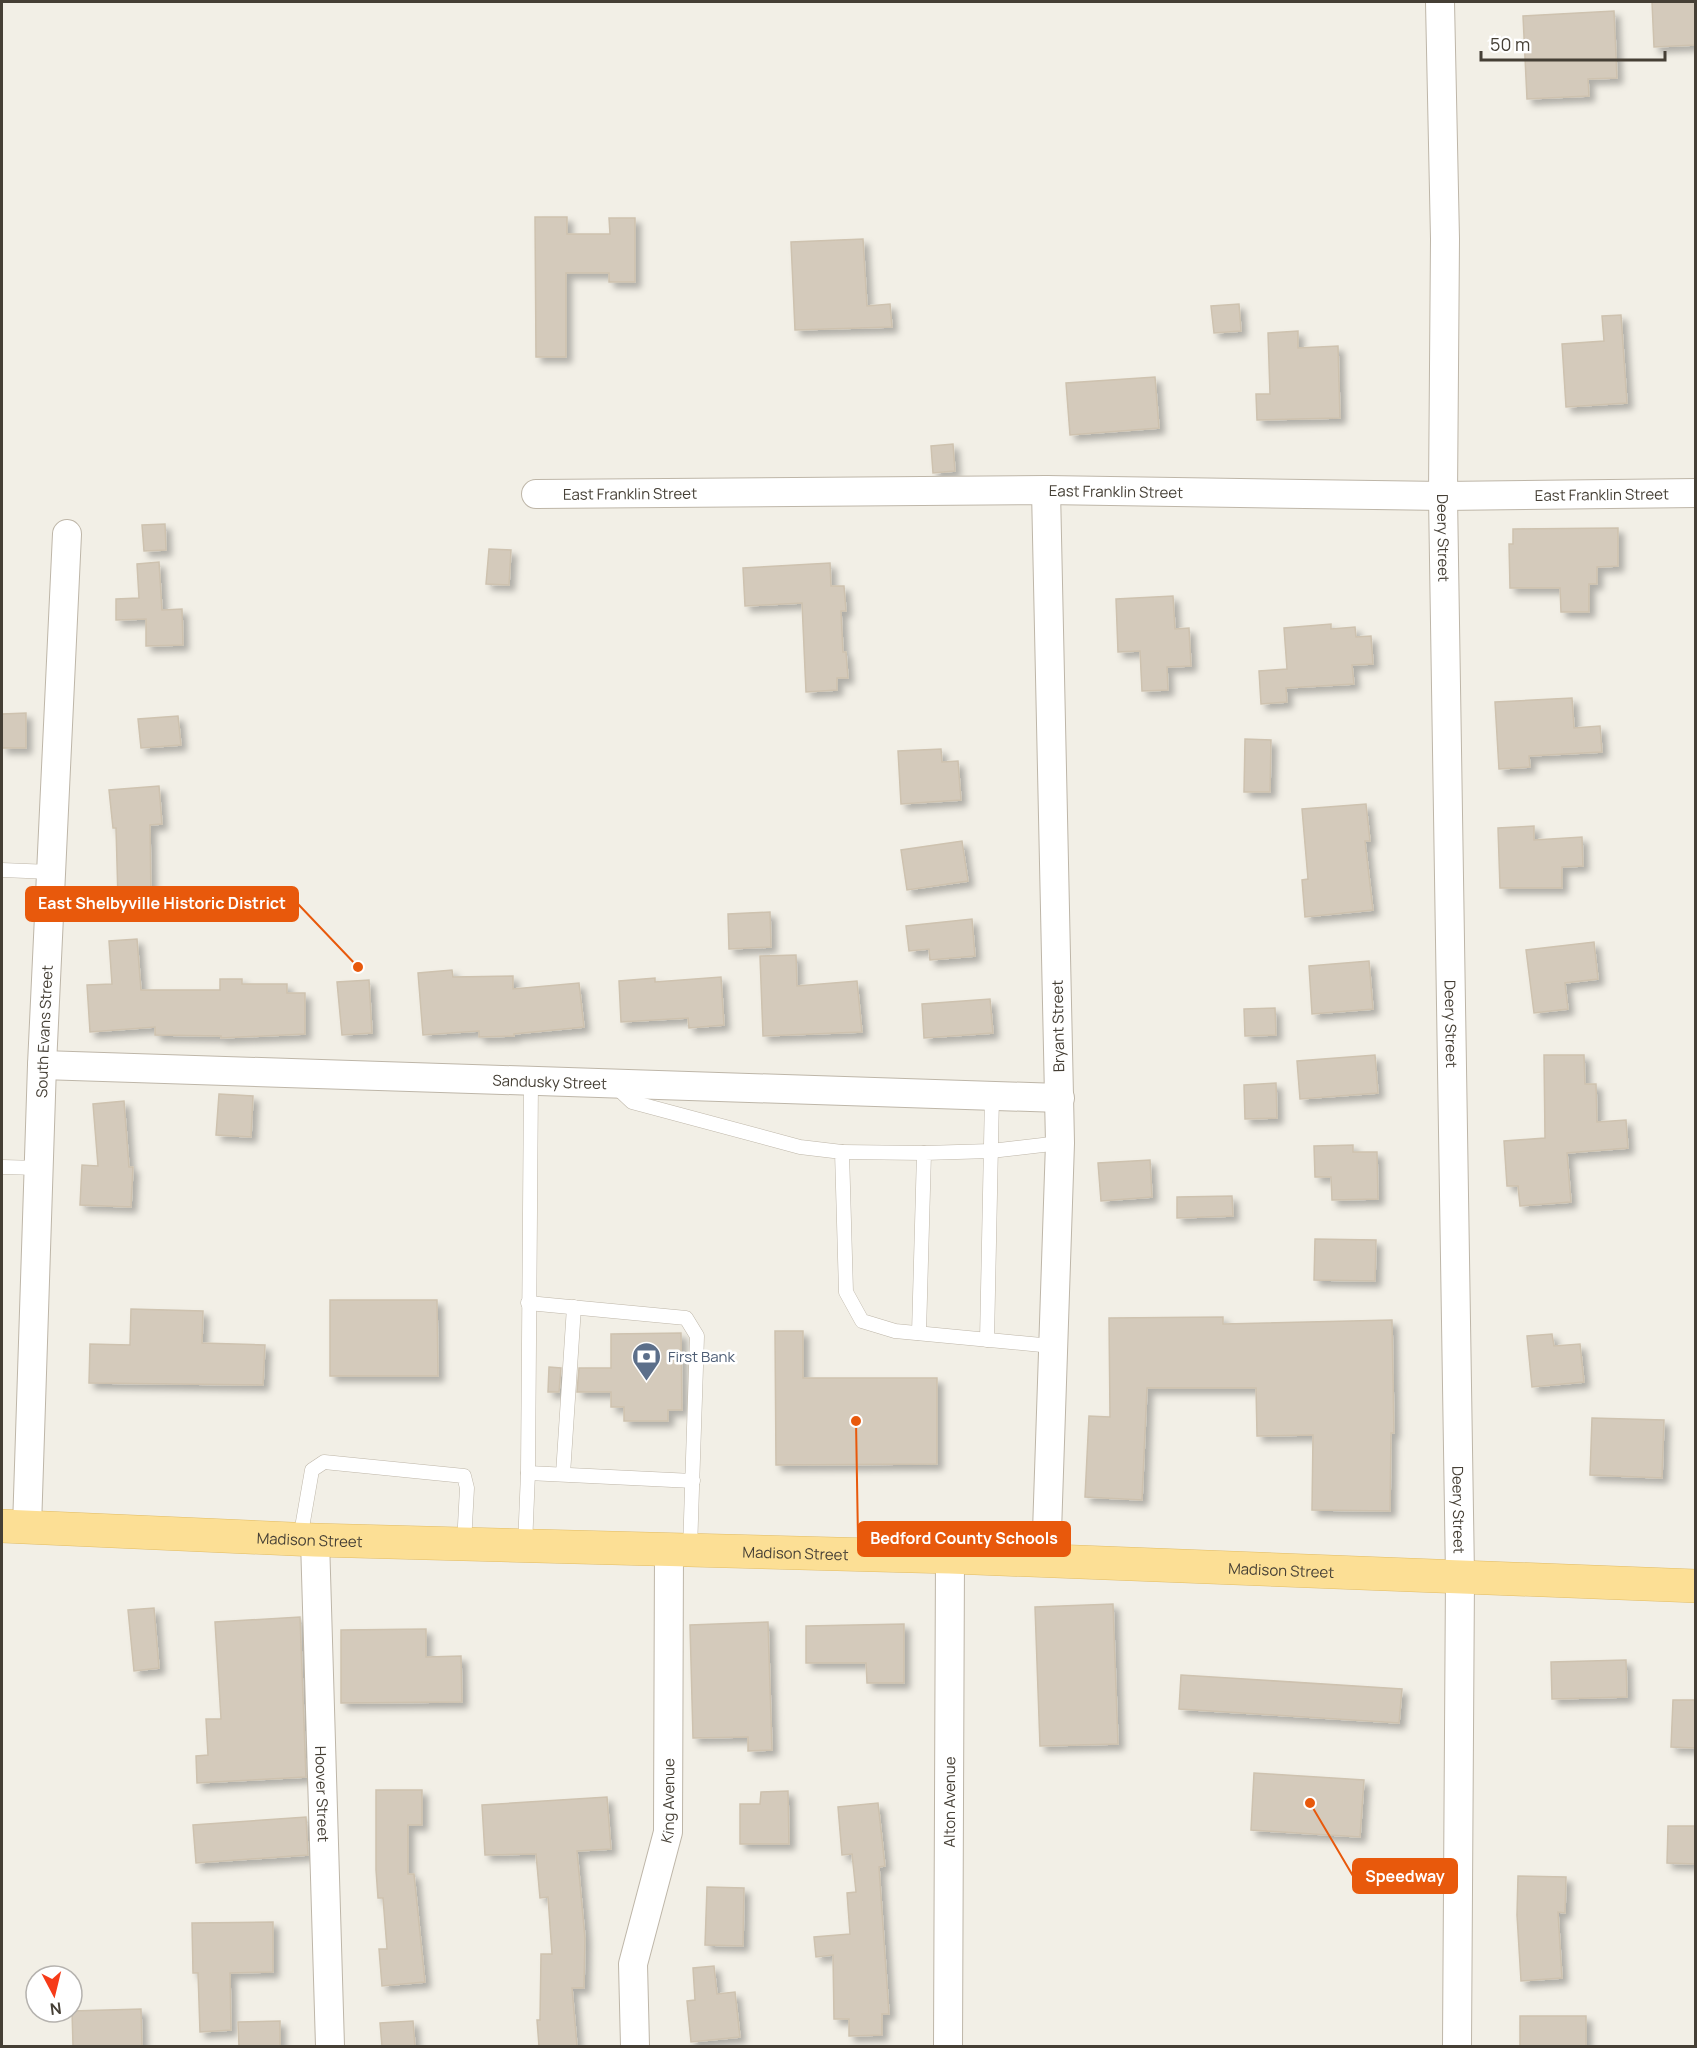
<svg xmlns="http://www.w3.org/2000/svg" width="1697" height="2048" viewBox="0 0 1697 2048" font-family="Manrope,sans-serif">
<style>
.building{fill:#d4cabb;stroke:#cec2af;stroke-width:1.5;filter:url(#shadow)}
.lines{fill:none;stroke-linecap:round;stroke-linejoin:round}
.lane-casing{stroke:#beb6a8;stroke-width:15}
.street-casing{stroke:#beb6a8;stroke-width:30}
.primary-casing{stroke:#e1bc65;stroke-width:34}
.lane{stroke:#fff;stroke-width:14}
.street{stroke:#fff;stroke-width:28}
.primary{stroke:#fcdf95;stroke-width:33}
.labels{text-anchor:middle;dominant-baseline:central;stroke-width:5;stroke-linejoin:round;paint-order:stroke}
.street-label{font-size:15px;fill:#453f35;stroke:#fff}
.service-label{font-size:15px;fill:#4e5e75;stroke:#fff;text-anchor:start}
.leader{fill:none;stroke:#e8590c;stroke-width:2}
.callout-dot{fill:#e8590c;stroke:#fff;stroke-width:2}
.callout{fill:#e8590c;stroke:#e8590c;stroke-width:2}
.callout-label{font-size:16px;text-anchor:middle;font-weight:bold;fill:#fff}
</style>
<defs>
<filter id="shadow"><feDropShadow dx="5.5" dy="5.5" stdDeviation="3" flood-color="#0004"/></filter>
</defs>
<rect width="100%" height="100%" fill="#f2efe6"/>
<!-- building -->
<g class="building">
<path d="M1652 2H1695V45L1654 47Z"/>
<path d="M1614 11 1617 78 1588 79 1589 96 1527 99 1523 16Z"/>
<path d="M535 217H567V234H610L609 218H635V282H609V273H566V357H536Z"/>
<path d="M863 239 867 306 890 304 892 327 795 330 791 242Z"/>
<path d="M1239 304 1241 331 1214 333 1211 306Z"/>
<path d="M1621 315 1627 403 1566 407 1562 344 1604 341 1602 316Z"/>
<path d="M1298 331V348L1338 346 1340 418 1257 420 1256 394H1270L1268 333Z"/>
<path d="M1155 377 1159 428 1070 435 1066 383Z"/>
<path d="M953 444 955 471 933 473 931 446Z"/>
<path d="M165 524 166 550 144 551 142 525Z"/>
<path d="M1618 528V566L1597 567V584H1589V612H1561L1560 588H1510L1509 544H1513V529Z"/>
<path d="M489 549 511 550 509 585 486 584Z"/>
<path d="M159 562 162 610 182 609 183 645 146 646V619L116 620V599L139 598 137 564Z"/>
<path d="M830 563 831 586H844L846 611H841L843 652H846L848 678H837V690L806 692 802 603 745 606 743 568Z"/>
<path d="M1173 596 1175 629 1189 628 1191 666 1167 667 1168 690 1142 691 1140 651 1118 652 1116 599Z"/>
<path d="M1331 624V629L1355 627 1356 637 1371 636 1373 664 1352 665 1354 684 1286 688 1287 702 1261 704 1259 671 1287 669 1284 628Z"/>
<path d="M1572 698 1574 728 1600 726 1602 752 1529 756 1530 767 1499 769 1495 702Z"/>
<path d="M26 713V748H2V714Z"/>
<path d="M178 716 181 745 141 748 138 719Z"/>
<path d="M1245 739 1271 740 1270 792H1244Z"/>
<path d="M941 749 942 762 958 761 961 800 901 804 898 751Z"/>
<path d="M159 786 162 824 150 825 151 899H118L116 828H113L109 790Z"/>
<path d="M1366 804 1370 841H1365L1373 910 1305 917 1302 880 1308 879 1302 809Z"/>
<path d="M1534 826V840L1582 837 1583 866 1562 867V888H1500L1498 828Z"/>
<path d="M962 841 968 881 907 890 901 850Z"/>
<path d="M770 912 771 947 729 949 728 914Z"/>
<path d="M972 919 975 956 930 960 929 949 909 951 906 926Z"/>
<path d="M137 939 141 990H220V979H242V984H287V993H305V1034L221 1038V1036L155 1035V1027L90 1032 87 985 112 984 109 941Z"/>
<path d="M1594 942 1598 979 1565 983 1568 1009 1534 1013 1526 950Z"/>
<path d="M796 955 797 986 857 981 862 1032 763 1036 760 956Z"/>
<path d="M1369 961 1373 1009 1312 1014 1309 966Z"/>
<path d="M452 970 453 977 513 976V989L579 983 584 1027 514 1034V1036L479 1037V1031L423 1035 418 973Z"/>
<path d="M721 977 724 1025 689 1028 688 1018 621 1022 619 981 655 978V982Z"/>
<path d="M369 980 372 1033 342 1035 337 982Z"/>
<path d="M990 999 993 1033 924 1038 922 1004Z"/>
<path d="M1275 1008 1276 1035 1245 1036 1244 1009Z"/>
<path d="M1375 1055 1378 1093 1300 1099 1297 1061Z"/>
<path d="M1544 1055H1584L1585 1084H1596L1597 1122 1626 1120 1628 1148 1567 1153 1571 1202 1520 1206 1518 1186H1507L1504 1141 1545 1138Z"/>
<path d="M1276 1083 1277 1118 1245 1119 1244 1085Z"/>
<path d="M219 1094 253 1096 251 1137 216 1135Z"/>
<path d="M124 1101 129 1167H133L131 1207 80 1205 82 1165 98 1166 93 1104Z"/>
<path d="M1353 1145V1152H1377L1378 1199 1332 1200 1331 1177H1315L1314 1146Z"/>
<path d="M1150 1160 1152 1197 1101 1201 1098 1163Z"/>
<path d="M1232 1196 1233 1216 1177 1218V1197Z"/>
<path d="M1315 1239 1376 1240 1375 1281 1314 1280Z"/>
<path d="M330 1300H437L438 1376H330Z"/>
<path d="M131 1309 203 1311 202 1343 265 1345 263 1385 89 1383 90 1344 130 1345Z"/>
<path d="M1223 1317V1324L1392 1320 1394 1433H1391L1390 1511 1312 1510 1313 1435 1257 1436 1256 1388H1147L1142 1500 1085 1497 1089 1416 1110 1417 1109 1318Z"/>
<path d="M775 1331H803V1378H937V1464L776 1465Z"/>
<path d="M681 1333 682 1410H668V1421H624V1407H611V1392H577L579 1368H611V1334Z"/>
<path d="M1552 1334 1554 1346 1580 1344 1584 1382 1532 1387 1527 1336Z"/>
<path d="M549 1367 561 1368 559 1392H548Z"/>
<path d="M1592 1418 1664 1420 1662 1478 1590 1475Z"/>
<path d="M1113 1604 1118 1744 1040 1746 1035 1607Z"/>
<path d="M154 1608 159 1668 134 1671 128 1610Z"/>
<path d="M300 1617 306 1777 197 1783 196 1756 208 1755 206 1719H221L215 1622Z"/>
<path d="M768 1622 772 1750 748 1751V1737L693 1738 690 1625Z"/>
<path d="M904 1624V1683H867L866 1663H806V1626Z"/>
<path d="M426 1629V1657L461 1656 462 1702 341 1703V1630Z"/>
<path d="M1626 1660 1627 1697 1552 1699 1551 1662Z"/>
<path d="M1181 1675 1402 1689 1399 1723 1179 1709Z"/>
<path d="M1673 1700H1695V1748L1671 1747Z"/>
<path d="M1254 1773 1364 1780 1360 1837 1251 1830Z"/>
<path d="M376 1790H422V1825H408V1874H414L425 1982 382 1986 379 1949H387L383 1898H378L376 1870Z"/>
<path d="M788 1791 789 1844H740V1804H760L761 1792Z"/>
<path d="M607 1797 611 1849 577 1851 585 1938 584 1988H572L577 2046H539L537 2020H540L541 1954H552L548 1897 540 1898 536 1854 485 1855 482 1805Z"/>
<path d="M878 1803 885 1866 879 1867 889 2014H882V2035L849 2036V2019H834L833 1955 816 1957 814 1937 850 1934 847 1893 856 1892 852 1854 842 1855 838 1807Z"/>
<path d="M306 1817 308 1855 196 1863 193 1825Z"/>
<path d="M1668 1826H1695V1864L1667 1863Z"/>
<path d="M1518 1876 1566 1877 1565 1913 1558 1912 1562 1978 1521 1981 1517 1915Z"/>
<path d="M707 1887 744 1888 743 1946 705 1945Z"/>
<path d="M273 1922V1972L230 1973 231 2030 200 2032 198 1973H193L192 1923Z"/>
<path d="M714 1966 717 1994 735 1992 740 2037 691 2042 687 2001 695 2000 693 1968Z"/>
<path d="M141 2009 142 2046H73L72 2011Z"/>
<rect x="1520" y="2016" width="66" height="30"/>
<path d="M280 2021V2046H239L238 2022Z"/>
<path d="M413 2021 415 2046H382L380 2023Z"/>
</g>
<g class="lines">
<defs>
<g id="lane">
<path d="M2 870 51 872"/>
<path d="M615 1086 632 1102 800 1147 842 1152 846 1292 862 1321 895 1331 1052 1346"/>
<path d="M842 1152 924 1153"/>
<path d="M2 1167 39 1168"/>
<path d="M528 1303 686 1318 697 1336 690 1550"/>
<path d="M919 1333 924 1153 991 1151 1060 1143"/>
<path d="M987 1340 992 1096"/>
<path d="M528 1473 693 1481"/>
<path d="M563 1474 574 1307"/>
<path d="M300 1539 312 1470 324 1462 464 1476 467 1488 464 1544"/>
<path d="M525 1546 528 1473 531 1081"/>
</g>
<g id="street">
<path id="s1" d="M1440 2 1445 239 1443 496 1460 1576 1457 2046"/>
<path id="s2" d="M536 494 1046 490 1443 496 1696 493"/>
<path id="s3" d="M42 1065 1060 1098"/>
<path id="s4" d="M27 1527 42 1065 67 534"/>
<path id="s5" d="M315 1540 330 2046"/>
<path d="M1046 1562 1060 1143 1046 490"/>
<path id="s6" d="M635 2046 633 1964 668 1832 669 1549"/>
<path id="s7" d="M948 2046 950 1557"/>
</g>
<g id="primary">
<path id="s8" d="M2 1526 315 1540 950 1557 1696 1586"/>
</g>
</defs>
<!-- lane casing -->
<use href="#lane" class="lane-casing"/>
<!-- street casing -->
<use href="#street" class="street-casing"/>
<!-- primary casing -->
<use href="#primary" class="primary-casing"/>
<!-- lane -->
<use href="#lane" class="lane"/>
<!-- street -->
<use href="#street" class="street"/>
<!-- primary -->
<use href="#primary" class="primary"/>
</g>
<!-- icons -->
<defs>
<symbol id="bank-pin" viewBox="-11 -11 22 30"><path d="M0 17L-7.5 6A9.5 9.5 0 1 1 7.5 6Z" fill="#5c6f8a" stroke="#fff"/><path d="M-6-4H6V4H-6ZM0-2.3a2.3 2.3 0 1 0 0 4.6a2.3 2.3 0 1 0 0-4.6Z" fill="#fff"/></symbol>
</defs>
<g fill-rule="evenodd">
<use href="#bank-pin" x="630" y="1340" width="33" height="45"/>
</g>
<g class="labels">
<!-- street labels -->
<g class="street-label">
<text stroke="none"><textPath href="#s2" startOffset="580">East Franklin Street</textPath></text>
<text stroke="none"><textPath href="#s2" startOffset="94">East Franklin Street</textPath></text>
<text stroke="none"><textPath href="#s2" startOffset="1066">East Franklin Street</textPath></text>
<text stroke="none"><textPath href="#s1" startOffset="536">Deery Street</textPath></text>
<text stroke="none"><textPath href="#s1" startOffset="1022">Deery Street</textPath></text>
<text transform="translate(1058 1026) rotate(-91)">Bryant Street</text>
<text stroke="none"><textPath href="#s4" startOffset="496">South Evans Street</textPath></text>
<text stroke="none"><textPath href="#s3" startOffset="508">Sandusky Street</textPath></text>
<text stroke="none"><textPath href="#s1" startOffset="1508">Deery Street</textPath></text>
<text stroke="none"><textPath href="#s8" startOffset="308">Madison Street</textPath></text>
<text stroke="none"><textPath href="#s8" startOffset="794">Madison Street</textPath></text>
<text stroke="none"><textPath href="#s8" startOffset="1280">Madison Street</textPath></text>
<text stroke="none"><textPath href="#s5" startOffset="254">Hoover Street</textPath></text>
<text stroke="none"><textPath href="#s6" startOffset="250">King Avenue</textPath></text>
<text stroke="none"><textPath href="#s7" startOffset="244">Alton Avenue</textPath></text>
</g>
<!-- service labels -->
<g class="service-label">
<text x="668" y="1356">First Bank</text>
</g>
</g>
<!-- callouts -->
<path class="leader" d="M358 967L298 904M856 1421L858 1539M1310 1803L1353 1876"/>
<g class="callout-dot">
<circle cx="358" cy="967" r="6"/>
<circle cx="856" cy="1421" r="6"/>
<circle cx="1310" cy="1803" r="6"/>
</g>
<g class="callout">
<rect x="26" y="887" width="272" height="34" rx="6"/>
<rect x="858" y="1522" width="212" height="34" rx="6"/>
<rect x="1353" y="1859" width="104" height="34" rx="6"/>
</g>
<g class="callout-label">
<text x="162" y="909">East Shelbyville Historic District</text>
<text x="964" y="1544">Bedford County Schools</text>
<text x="1405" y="1882">Speedway</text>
</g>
<!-- border -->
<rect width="1697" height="2048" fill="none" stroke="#453f35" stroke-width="6"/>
<!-- north arrow -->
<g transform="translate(54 1994) rotate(173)"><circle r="28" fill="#ffffff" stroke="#b5b2ae" stroke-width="1.5"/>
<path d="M0-4.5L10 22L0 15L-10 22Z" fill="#f63b19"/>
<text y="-9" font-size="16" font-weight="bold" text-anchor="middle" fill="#453f35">N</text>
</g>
<!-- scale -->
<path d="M1481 51v9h184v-9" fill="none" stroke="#453f35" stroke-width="3"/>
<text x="1490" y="51" font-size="18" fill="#453f35" stroke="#ffffff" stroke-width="4.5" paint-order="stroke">50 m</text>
</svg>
